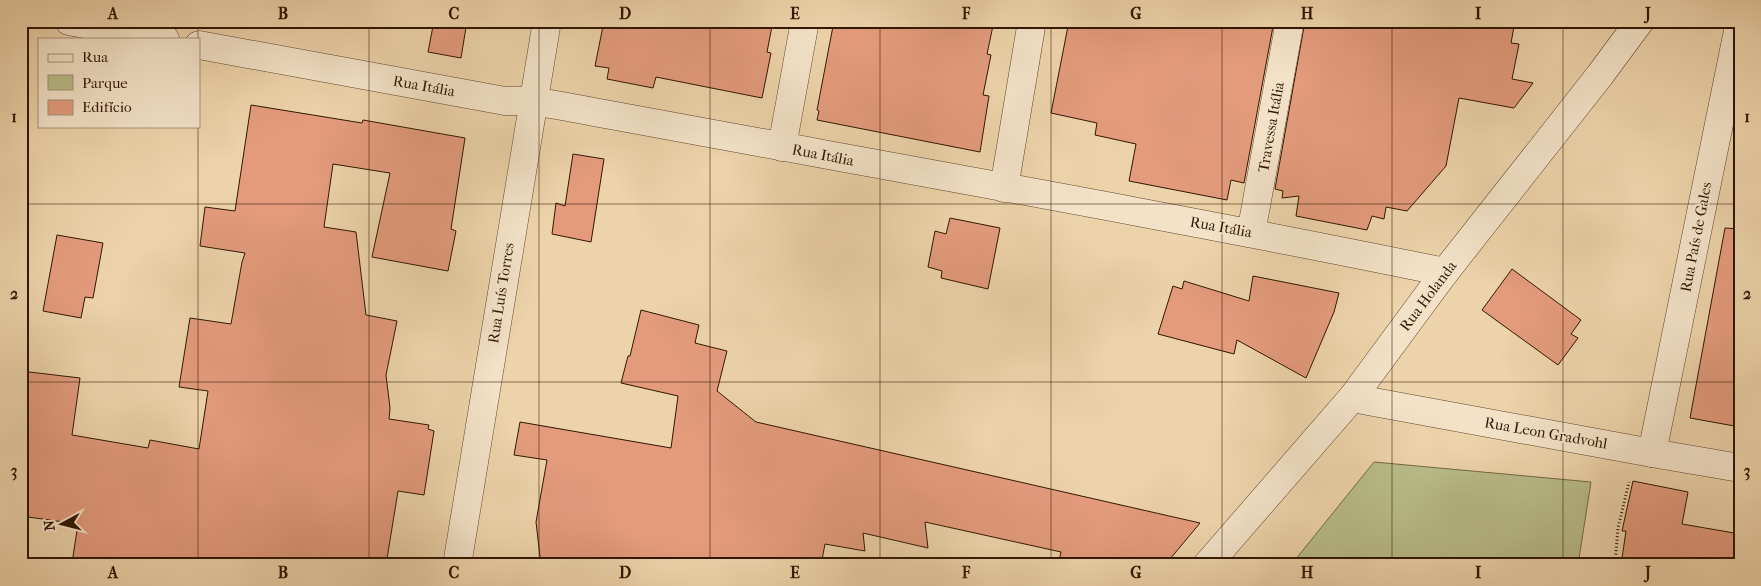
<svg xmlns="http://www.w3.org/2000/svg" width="1761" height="586" viewBox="0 0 1761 586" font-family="'IM FELL French Canon',serif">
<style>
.green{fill:#b8bc88;stroke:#746945}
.building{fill:#e39b7c;stroke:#311602}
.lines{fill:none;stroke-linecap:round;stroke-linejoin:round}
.minor-casing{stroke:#60452c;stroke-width:29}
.tertiary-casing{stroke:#60452c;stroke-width:29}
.path{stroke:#311602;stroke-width:3;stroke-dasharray:1 2.5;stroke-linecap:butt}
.minor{stroke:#f3e2c8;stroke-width:28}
.tertiary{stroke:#f3e2c8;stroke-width:28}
.grid{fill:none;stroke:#311602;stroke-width:1;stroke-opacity:0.55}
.labels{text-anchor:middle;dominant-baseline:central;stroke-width:4;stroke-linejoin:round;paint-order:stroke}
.street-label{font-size:15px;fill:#311602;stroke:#f3e2c8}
.neatline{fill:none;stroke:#311602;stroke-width:2}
.grid-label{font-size:16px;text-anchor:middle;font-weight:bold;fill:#311602}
</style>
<rect width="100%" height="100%" fill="#edd3aa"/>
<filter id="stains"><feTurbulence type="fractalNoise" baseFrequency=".004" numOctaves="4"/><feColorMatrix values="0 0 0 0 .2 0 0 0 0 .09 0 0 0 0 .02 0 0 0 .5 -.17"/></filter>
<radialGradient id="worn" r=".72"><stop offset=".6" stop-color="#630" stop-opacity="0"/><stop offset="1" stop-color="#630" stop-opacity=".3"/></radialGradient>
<!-- green -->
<path class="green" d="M1374 462 1591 482 1578 565H1291Z"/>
<!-- building -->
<g class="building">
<path d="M434 21H467L461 58 428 52Z"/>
<path d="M604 21H773L767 52 771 53 762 98 656 77 653 88 607 79 609 68 595 66Z"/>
<path d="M834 21H994L987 54 991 55 983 95 989 96 980 152 817 120 819 111 817 110Z"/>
<path d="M1069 21H1274L1244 183 1231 180 1227 200 1129 181 1136 144 1095 135 1097 123 1051 113Z"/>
<path d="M1305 21H1394L1431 26 1432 21H1515L1511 43 1519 44 1512 79 1533 83 1514 108 1459 98 1446 166 1407 211 1386 207 1384 219 1372 216 1367 230 1296 216 1299 196 1282 198 1283 191 1275 189Z"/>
<path d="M251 105 362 123 363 120 465 138 451 229 456 231 448 271 372 257 390 173 333 164 324 227 356 232 366 315 397 321 386 375 390 408 389 419 429 425 428 429 434 431 424 495 398 491 386 565H87L72 563 78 524 21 516V371L80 378 72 435 148 448 150 440 199 449 208 391 179 387 190 318 231 324 242 262 245 253 200 246 205 207 235 211Z"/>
<path d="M573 154 604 159 591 242 552 234 556 203 565 206Z"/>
<path d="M950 218 1000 228 988 289 941 278 942 271 928 267 935 231 946 234Z"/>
<path d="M1725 228 1740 229V427L1690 418Z"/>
<path d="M57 235 103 243 93 298 85 297 81 318 43 311Z"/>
<path d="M1512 269 1581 320 1571 334 1578 338 1558 365 1482 310Z"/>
<path d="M1253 276 1339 293 1334 312 1306 378 1237 340 1234 354 1158 334 1173 286 1182 289 1184 281 1249 301Z"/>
<path d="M641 310 699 325 695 343 727 351 717 391 756 422 1200 523 1165 565H1058L1061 552 925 522 928 548 863 533 865 551 825 544 821 565H541L536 522 547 460 514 455 520 422 671 448 678 396 621 383 628 356H630Z"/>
<path d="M1633 481 1688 492 1682 524 1740 534V565H1621L1626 531H1622Z"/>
</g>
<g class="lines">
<defs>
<g id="minor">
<path d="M69 21 165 39"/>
<path d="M199 45 505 101H532L562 106C857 161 1152 212 1445 272"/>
<path d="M782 147 805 21"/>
<path d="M1004 188 1032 21"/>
<path d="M1251 233 1290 21"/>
<path d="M1352 398 1652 453 1740 468"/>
<path d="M1652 453 1740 21"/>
<path d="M457 565 547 21"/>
</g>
<path id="tertiary" d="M1207 565 1352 398 1445 272 1600 75 1640 21"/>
</defs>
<!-- minor casing -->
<use href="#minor" class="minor-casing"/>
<!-- tertiary casing -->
<use href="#tertiary" class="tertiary-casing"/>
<!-- path -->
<path class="path" d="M1615 565 1618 528 1629 482"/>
<!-- minor -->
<use href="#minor" class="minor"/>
<!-- tertiary -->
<use href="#tertiary" class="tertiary"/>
</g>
<!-- grid -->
<path class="grid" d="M198 21V39M369 21V565M539 21V565M710 21V565M880 21V565M1051 21V565M1222 21V565M1392 21V565M1563 21V565M198 126V565M21 204H1740M21 382H1740"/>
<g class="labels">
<!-- street labels -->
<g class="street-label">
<text transform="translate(424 86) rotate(10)">Rua Itália</text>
<text transform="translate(1271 127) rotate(-80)">Travessa Itália</text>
<text transform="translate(823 155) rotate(11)">Rua Itália</text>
<text transform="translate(1221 227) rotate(10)">Rua Itália</text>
<text transform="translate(1696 237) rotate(-79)">Rua País de Gales</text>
<text transform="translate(501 293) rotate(-81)">Rua Luís Torres</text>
<text transform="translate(1428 296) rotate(-53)">Rua Holanda</text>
<text transform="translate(1546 433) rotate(10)">Rua Leon Gradvohl</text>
</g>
</g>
<!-- margin -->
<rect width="1761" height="586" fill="none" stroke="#edd3aa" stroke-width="55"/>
<!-- legend -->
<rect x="38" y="38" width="162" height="90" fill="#f3e2c8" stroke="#a59079"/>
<rect x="48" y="54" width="25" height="8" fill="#f3e2c8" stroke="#a59079"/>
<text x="82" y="62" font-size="15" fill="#311602">Rua</text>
<rect x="48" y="75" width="25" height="15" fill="#b8bc88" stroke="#a59079"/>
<text x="82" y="88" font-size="15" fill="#311602">Parque</text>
<rect x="48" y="100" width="25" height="15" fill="#e39b7c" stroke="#a59079"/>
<text x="82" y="112" font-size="15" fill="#311602">Edifício</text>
<!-- north arrow -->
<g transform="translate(62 524) rotate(263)" stroke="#f3e2c8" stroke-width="4" paint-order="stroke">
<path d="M0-4L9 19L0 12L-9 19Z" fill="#311602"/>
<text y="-8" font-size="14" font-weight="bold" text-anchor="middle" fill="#311602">N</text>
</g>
<rect x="28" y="28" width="1706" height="530" class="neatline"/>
<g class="grid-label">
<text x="113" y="19">A</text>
<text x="283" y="19">B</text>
<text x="454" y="19">C</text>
<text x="625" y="19">D</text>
<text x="795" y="19">E</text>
<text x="966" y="19">F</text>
<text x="1136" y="19">G</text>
<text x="1307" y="19">H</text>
<text x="1478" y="19">I</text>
<text x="1648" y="19">J</text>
<text x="14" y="122">1</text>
<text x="1747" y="122">1</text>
<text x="14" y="299">2</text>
<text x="1747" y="299">2</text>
<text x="14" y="476">3</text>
<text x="1747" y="476">3</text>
<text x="113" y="578">A</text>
<text x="283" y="578">B</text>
<text x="454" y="578">C</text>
<text x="625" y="578">D</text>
<text x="795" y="578">E</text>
<text x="966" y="578">F</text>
<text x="1136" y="578">G</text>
<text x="1307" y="578">H</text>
<text x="1478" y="578">I</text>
<text x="1648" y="578">J</text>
</g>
<rect width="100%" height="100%" filter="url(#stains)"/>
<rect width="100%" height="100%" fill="url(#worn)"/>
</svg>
